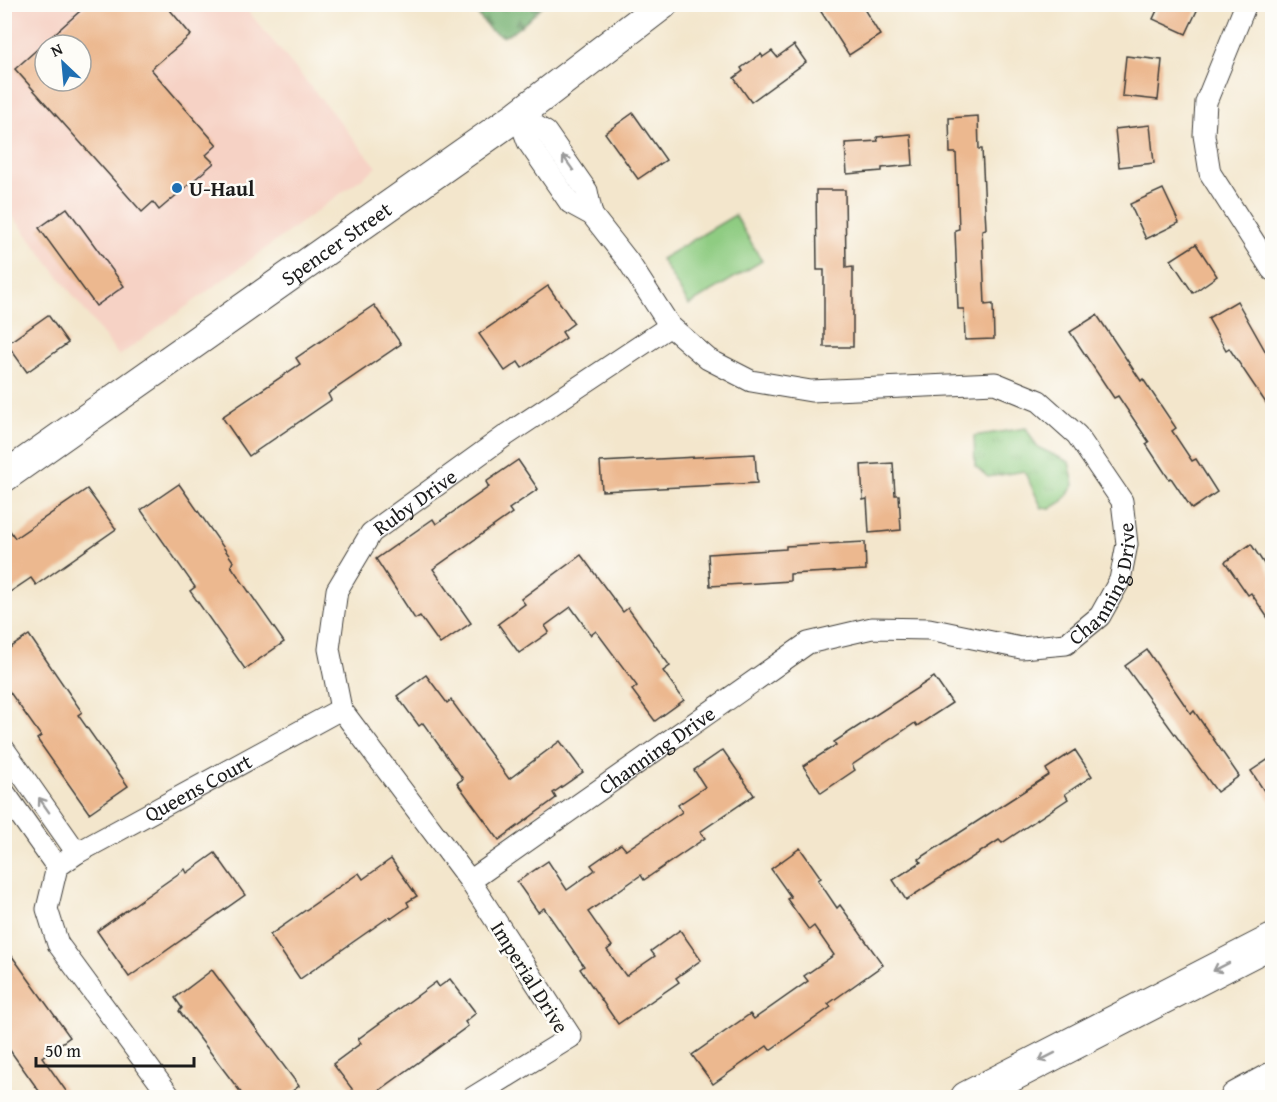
<svg xmlns="http://www.w3.org/2000/svg" width="1277" height="1102" viewBox="0 0 1277 1102" font-family="'Gentium Book Plus',serif">
<style>
.built{fill:#f6d2c5;fill-rule:evenodd}
.green{fill:#8fcc82;stroke:#56744f;stroke-width:1.5}
.forest{fill:url(#forest-firs);stroke:#486646;stroke-width:1.5}
.park{fill:url(#park-tufts);stroke:#56744f;stroke-width:1.5}
.building{fill:#ecb88f;fill-rule:evenodd}
.lines{fill:none;stroke-linecap:round;stroke-linejoin:round}
.minor-casing{stroke:#3c3a36;stroke-width:23}
.secondary-casing{stroke:#3c3a36;stroke-width:32}
.motorway-casing{stroke:#3c3a36;stroke-width:35}
.minor{stroke:#fff;stroke-width:21}
.secondary{stroke:#fff;stroke-width:30}
.motorway{stroke:#fff;stroke-width:33}
.oneway{stroke:#999}
.poi-dot{fill:#1f6fb2;stroke:#fdfcf7;stroke-width:2}
.labels{text-anchor:middle;dominant-baseline:central;stroke-width:5;stroke-linejoin:round;paint-order:stroke}
.poi-label{font-size:21px;font-weight:bold;fill:#1c1c1c;stroke:#fdfcf7;text-anchor:start}
.street-label{font-size:21px;fill:#1c1c1c;stroke:#fdfcf7}
</style>
<defs>
<pattern id="forest-firs" width="22" height="20" patternUnits="userSpaceOnUse" patternTransform="scale(1.5)"><rect width="22" height="20" fill="#73b070"/><path d="M5 1l3.5 6h-7zM16 11l3.5 6h-7z" fill="#5e8e5b"/></pattern>
<pattern id="park-tufts" width="24" height="20" patternUnits="userSpaceOnUse" patternTransform="scale(1.5)"><rect width="24" height="20" fill="#8fcc82"/><path d="M3 7l-1-3M5 7V3M7 7l1-3M15 17l-1-3M17 17v-4M19 17l1-3" fill="none" stroke="#7baf70"/></pattern>
</defs>
<rect width="100%" height="100%" fill="#fdfcf7"/>
<filter id="ink" filterUnits="userSpaceOnUse"><feTurbulence type="fractalNoise" baseFrequency=".0167" numOctaves="2"/><feDisplacementMap in="SourceGraphic" scale="12" xChannelSelector="R" yChannelSelector="G"/><feConvolveMatrix kernelMatrix="1 2 1 2 8 2 1 2 1" color-interpolation-filters="sRGB"/></filter>
<filter id="wash" filterUnits="userSpaceOnUse"><feTurbulence type="fractalNoise" baseFrequency=".008" numOctaves="4" result="noise"/><feDisplacementMap in="SourceGraphic" scale="24" xChannelSelector="R" yChannelSelector="G"/><feGaussianBlur stdDeviation="1.35" result="paint"/><feColorMatrix in="noise" values="0 0 0 0 0 0 0 0 0 0 0 0 0 0 0 0 0 1.4 0 .05"/><feComposite in="paint" operator="in"/></filter>
<g filter="url(#wash)">
<rect width="100%" height="100%" fill="#f3e6cc"/>
<!-- built -->
<path class="built" d="M5 5H243L377 167 119 356 19 224 5 209ZM45 45H81V81H45Z"/>
<!-- green -->
<path class="green" d="M735 215 762 261 689 305 661 259Z"/>
<!-- forest -->
<path class="forest" d="M470 5H543C530 19 520 29 503 37L490 30Z"/>
<!-- park -->
<path class="park" d="M1026 428 1037 447 1069 462 1074 485 1063 501 1050 509 1042 508 1024 471 988 477 975 466 974 436Z"/>
<g id="blocks">
<!-- building -->
<g class="building">
<path d="M88 4H165L191 35 151 69 217 145 206 155 214 163 159 210 153 202 142 212 15 69ZM45 45H81V81H45Z"/>
<path d="M816 4H861L880 35 849 55Z"/>
<path d="M1160 4H1200L1186 34 1153 19Z"/>
<path d="M794 45 806 62 751 102 734 78 743 71 741 68 761 54 763 57 772 51 777 57Z"/>
<path d="M1126 56 1162 60 1158 100 1122 96Z"/>
<path d="M633 113 666 160 638 179 605 133Z"/>
<path d="M978 116 979 149H982L986 229 982 230 985 305 993 304 994 339 965 340 964 309H958L955 230 959 229 956 153H950L949 118Z"/>
<path d="M1150 125 1154 163 1119 167 1115 129Z"/>
<path d="M911 134 913 165 882 168V171L847 174 845 143 878 141 877 137Z"/>
<path d="M1163 189 1179 223 1146 239 1130 204Z"/>
<path d="M816 190H845L846 268 853 267V347H824V270H817Z"/>
<path d="M67 208 124 286 96 306 39 228Z"/>
<path d="M1196 244 1217 276 1193 293 1171 260Z"/>
<path d="M548 286 574 323 562 332 566 338 522 368 518 362 505 371 479 334Z"/>
<path d="M1237 301 1272 363V412L1229 348 1226 350 1208 318Z"/>
<path d="M374 305 401 344 328 394 331 400 249 456 222 417 300 364 296 358Z"/>
<path d="M48 315 68 343 27 372 7 344Z"/>
<path d="M1097 315 1141 381 1143 379 1176 428 1172 431 1192 461 1196 459 1217 492 1192 509 1171 478 1169 479 1146 444 1149 442 1118 396 1114 398 1070 332Z"/>
<path d="M755 454 757 483 602 491 600 462Z"/>
<path d="M518 460 538 489 509 509 512 513 433 569 471 623 440 644 420 616 415 619 376 559 433 519 436 524 489 487 486 482Z"/>
<path d="M893 463 895 495H899L901 530 869 533 867 499 863 500 861 465Z"/>
<path d="M179 484 233 561 231 566 284 642 245 669 190 591 195 587 141 510Z"/>
<path d="M87 489 116 529 36 585 31 578 4 596V522L15 538Z"/>
<path d="M865 542 866 570 790 574V581L710 586 708 554 786 549V546Z"/>
<path d="M1251 544 1272 576V624L1251 593 1248 595 1225 562Z"/>
<path d="M581 555 623 612 628 608 670 666 663 671 684 700 655 721 632 690 637 686 596 631 591 635 571 607 545 626 549 632 519 653 498 624 525 604 521 599Z"/>
<path d="M29 635 82 712 78 715 128 786 89 813 37 739 41 736 4 684V652Z"/>
<path d="M1147 650 1191 714 1194 711 1239 776 1217 792 1125 666Z"/>
<path d="M426 675 447 703 451 700 509 779 560 741 583 772 553 793 556 798 499 840 457 783 463 779 423 723 419 726 397 696Z"/>
<path d="M934 677 952 703 917 726 915 723 852 765 855 770 821 793 803 766 836 745 834 742Z"/>
<path d="M723 750 754 795 700 832 705 838 644 880 641 875 588 912 612 946 607 950 626 976 655 956 651 951 680 930 701 960 676 978 679 982 618 1024 580 969 584 966 544 908 538 912 517 882 548 861 567 890 595 870 591 865 621 844 626 850 682 812 678 805 705 787 694 770Z"/>
<path d="M1075 750 1092 776 1065 794 1068 799 1002 843 999 840 906 900 893 880 921 862 919 859 1049 775 1046 769Z"/>
<path d="M1272 757V803L1251 771Z"/>
<path d="M800 848 821 878 818 880 837 908 840 905 883 965 828 1004 831 1007 770 1050 767 1046 713 1084 692 1055 750 1014 754 1019 808 981 804 976 834 955 814 926 809 930 787 899 791 897 771 869Z"/>
<path d="M215 853 245 895 129 977 97 931 185 869 187 873Z"/>
<path d="M391 859 417 896 407 902 409 906 392 918 389 917 300 979 270 935 359 873 363 879Z"/>
<path d="M4 945 70 1037 42 1057 71 1098H44L4 1042Z"/>
<path d="M212 970 299 1086 283 1098H245L179 1011 182 1008 175 998Z"/>
<path d="M450 979 476 1013 465 1022 468 1026 369 1098H359L333 1064 361 1043 358 1039 436 982 439 987Z"/>
</g>
</g>
</g>
<g filter="url(#ink)">
<use href="#blocks" fill-opacity="0" stroke="#3c3a36" stroke-width="1.5"/>
<g class="lines">
<defs>
<g id="minor">
<path d="M1246 4 1206 102 1204 135 1210 173 1272 270"/>
<path d="M518 115 546 132 587 191 592 215"/>
<path d="M4 749 77 853"/>
<path d="M4 792 57 867 47 909 58 944 171 1098"/>
<path id="s1" d="M57 867 77 853 341 709"/>
<path id="s2" d="M470 881 808 643 872 628 929 629 1021 648 1066 644 1100 616 1120 580 1127 544 1122 501 1077 435 1039 401 995 383 811 391 751 381 708 359 670 326 628 261 592 215 570 203 528 142 518 115"/>
<path id="s3" d="M472 1098 571 1037 470 881 341 709 329 649 337 590 371 533 505 436 670 326"/>
</g>
<g id="secondary">
<path id="s4" d="M4 477 518 115 663 4"/>
</g>
<g id="motorway">
<path d="M967 1098 1272 941"/>
<path d="M1237 1098 1272 1079"/>
</g>
</defs>
<!-- minor casing -->
<use href="#minor" class="minor-casing"/>
<!-- secondary casing -->
<use href="#secondary" class="secondary-casing"/>
<!-- motorway casing -->
<use href="#motorway" class="motorway-casing"/>
<!-- minor -->
<use href="#minor" class="minor"/>
<!-- secondary -->
<use href="#secondary" class="secondary"/>
<!-- motorway -->
<use href="#motorway" class="motorway"/>
</g>
<!-- one-way arrows -->
<defs><path id="oneway-shaft" d="M-6 0H5M1.5-3L5.5 0L1.5 3" fill="none" stroke-width="1.6" stroke-linecap="round" stroke-linejoin="round" transform="scale(1.5)"/></defs>
<g class="oneway">
<use href="#oneway-shaft" transform="translate(568 163) rotate(-125)"/>
<use href="#oneway-shaft" transform="translate(44 805) rotate(-125)"/>
<use href="#oneway-shaft" transform="translate(1221 967) rotate(153)"/>
<use href="#oneway-shaft" transform="translate(1047 1057) rotate(153)"/>
</g>
</g>
<!-- markers -->
<circle class="poi-dot" cx="177" cy="188" r="6"/>
<g class="labels">
<!-- poi labels -->
<g class="poi-label">
<text x="189" y="188">U-Haul</text>
</g>
<!-- street labels -->
<g class="street-label">
<text stroke="none"><textPath href="#s4" startOffset="406">Spencer Street</textPath></text>
<text stroke="none"><textPath href="#s3" startOffset="758">Ruby Drive</textPath></text>
<text stroke="none"><textPath href="#s2" startOffset="750">Channing Drive</textPath></text>
<text stroke="none"><textPath href="#s2" startOffset="228">Channing Drive</textPath></text>
<text stroke="none"><textPath href="#s1" startOffset="162">Queens Court</textPath></text>
<text transform="translate(530 977) rotate(58)">Imperial Drive</text>
</g>
</g>
<!-- margin -->
<rect width="1277" height="1102" fill="none" stroke="#fdfcf7" stroke-width="24"/>
<!-- north arrow -->
<g transform="translate(63 63) rotate(334)"><circle r="28" fill="#fdfcf7" stroke="#a3a29f" stroke-width="1.5"/>
<path d="M0-4.5L10 22L0 15L-10 22Z" fill="#1f6fb2"/>
<text y="-9" font-size="16" font-weight="bold" text-anchor="middle" fill="#1c1c1c">N</text>
</g>
<!-- scale -->
<path d="M36 1057v9h158v-9" fill="none" stroke="#1c1c1c" stroke-width="3"/>
<text x="45" y="1057" font-size="18" fill="#1c1c1c" stroke="#fdfcf7" stroke-width="4.5" paint-order="stroke">50 m</text>
</svg>
